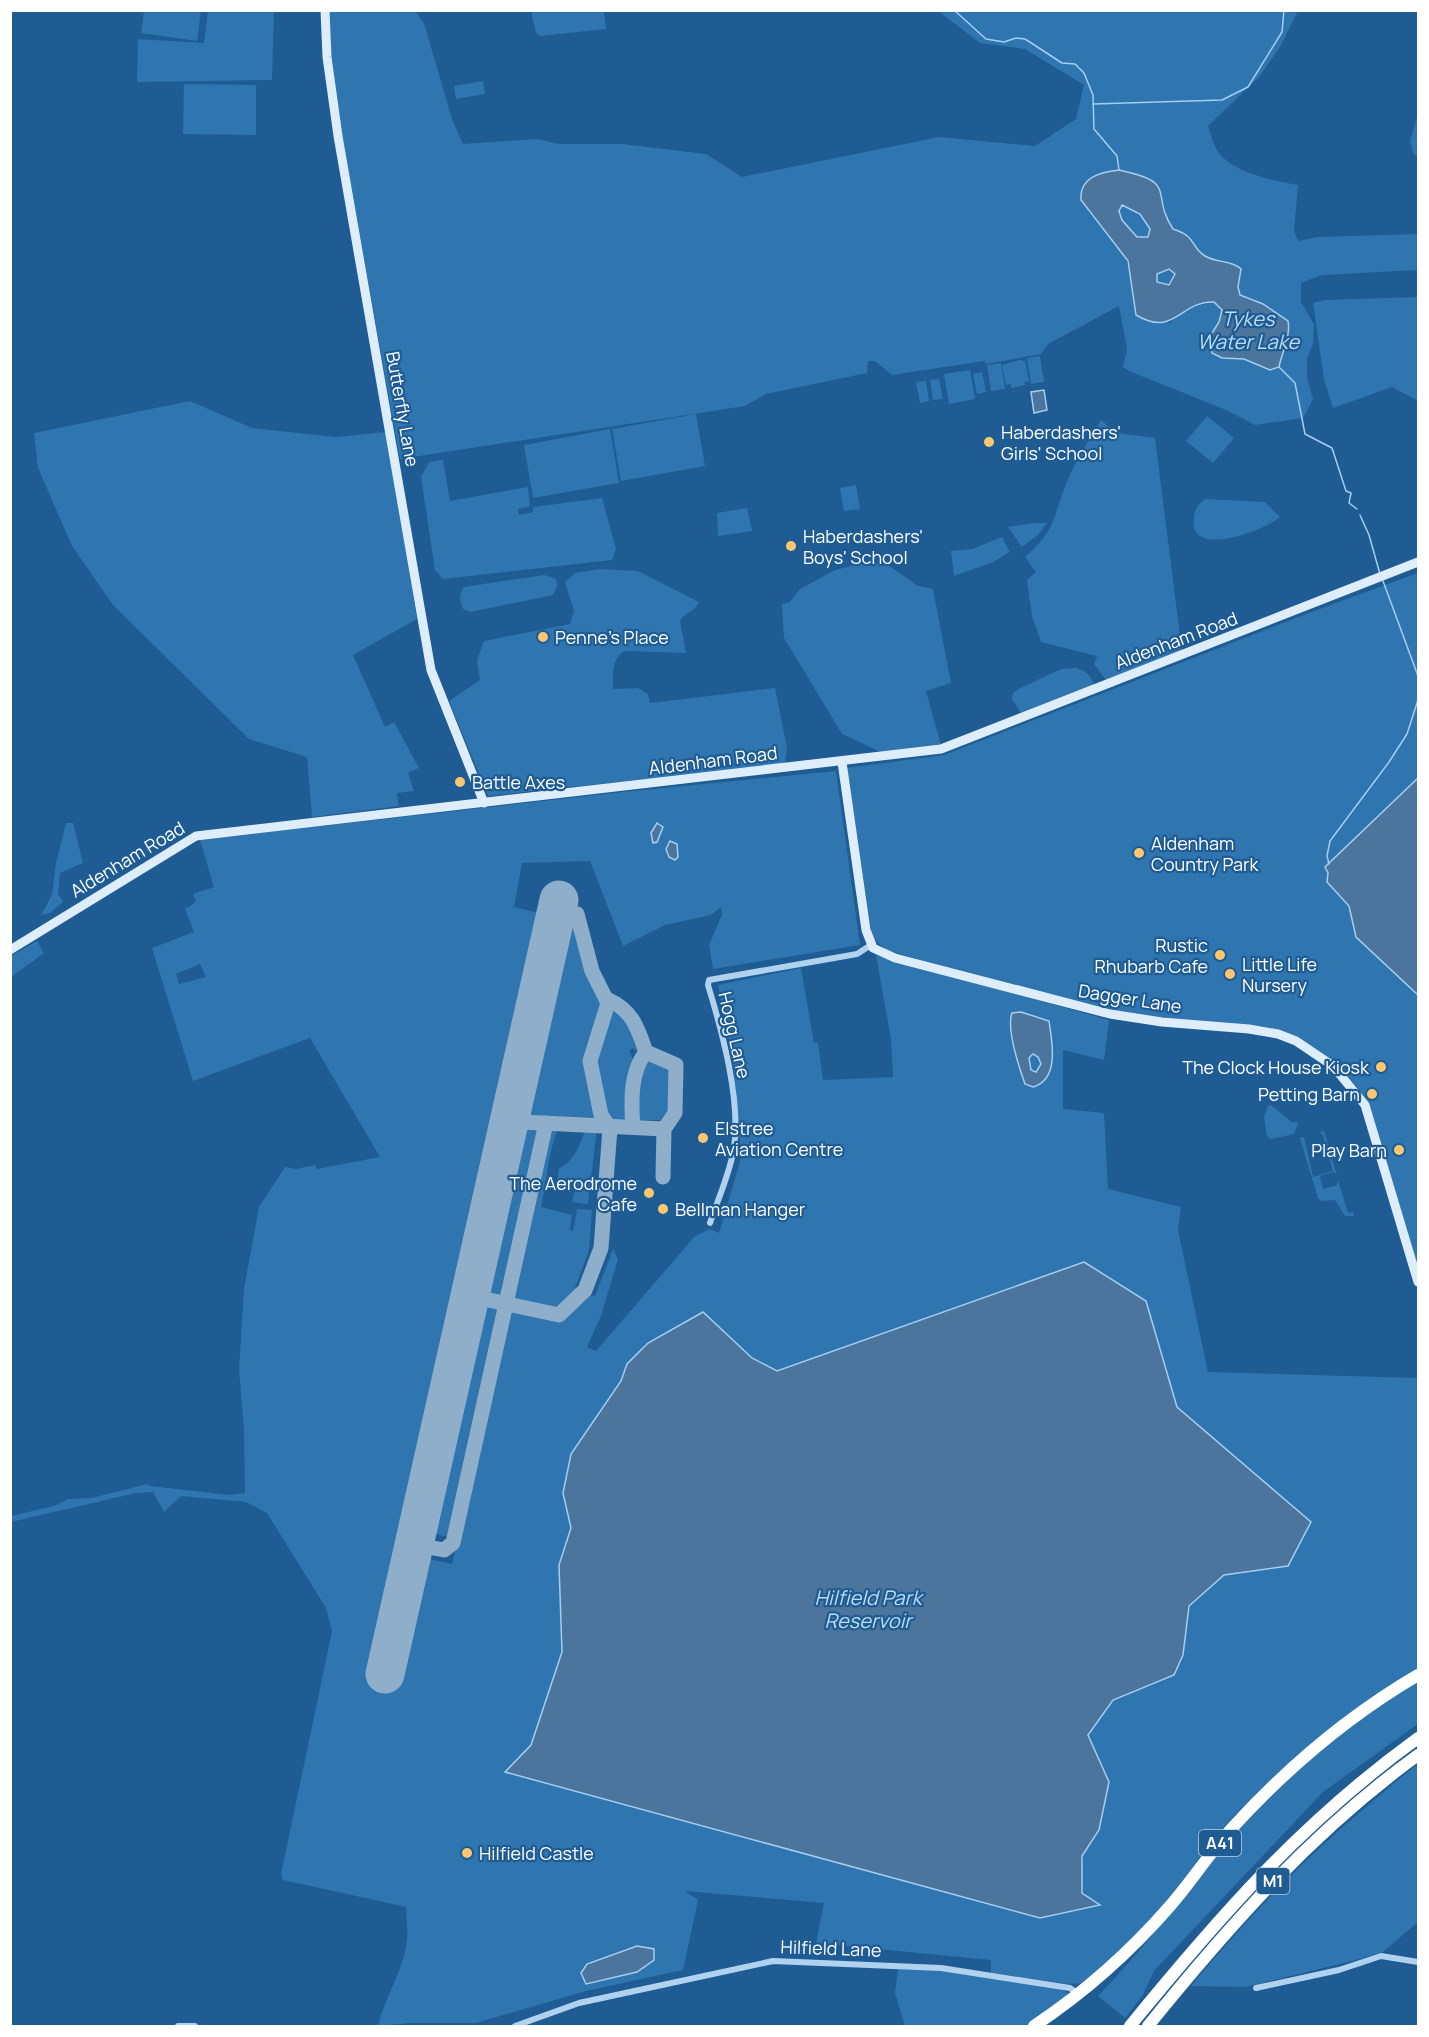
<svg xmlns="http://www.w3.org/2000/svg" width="1429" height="2037" viewBox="0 0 1429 2037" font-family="Manrope,sans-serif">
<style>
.green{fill:#2f75af;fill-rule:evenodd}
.water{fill:#4b759c;stroke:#a4cef0;stroke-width:1.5;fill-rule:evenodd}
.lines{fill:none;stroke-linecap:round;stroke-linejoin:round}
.stream{stroke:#a4cef0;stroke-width:1.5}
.taxiway{stroke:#8eaec9;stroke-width:15}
.runway{stroke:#8eaec9;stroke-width:39}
.street{stroke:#b0d2ee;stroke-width:6}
.secondary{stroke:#ddedfa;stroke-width:9}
.highway{stroke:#fff;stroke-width:12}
.poi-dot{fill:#fdc770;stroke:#1e5c93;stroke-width:2}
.labels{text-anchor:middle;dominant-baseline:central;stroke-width:4.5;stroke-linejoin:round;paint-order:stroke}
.shield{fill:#1e5c93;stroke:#bccedf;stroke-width:1.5}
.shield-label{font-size:16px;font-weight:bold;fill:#fff}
.street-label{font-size:18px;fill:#fff;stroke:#1e5c93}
.poi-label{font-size:18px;fill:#fff;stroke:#1e5c93;text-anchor:start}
.water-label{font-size:20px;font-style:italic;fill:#bddcf5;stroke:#1e5c93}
</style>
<rect width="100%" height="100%" fill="#1e5c93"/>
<!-- green -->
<g class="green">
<path d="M144 11H201L197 41 141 33Z"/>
<path d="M208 11H274L272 80 137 82 138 39 204 43Z"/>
<path d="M329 11H415L424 23 452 119 463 144 537 139 559 144H622L706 154 742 177 939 137 1035 146 1076 119 1084 85 1025 49 980 43 938 11H1298L1280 47 1259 77 1208 126C1211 135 1214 146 1219 153 1234 173 1275 181 1298 185L1294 230 1298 241 1318 237 1418 234V270L1322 275 1301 283V302L1314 324 1313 344 1307 359V378L1313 399 1303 418 1255 425 1226 410 1129 371 1123 367 1127 349 1119 306 1048 344 1041 354 986 364 984 361 892 375 875 361H868L867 373 766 394 745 406 400 459 341 129 331 56ZM1139 174 1159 186 1168 222 1173 229 1186 234 1202 255 1240 277 1238 287 1240 295 1290 332 1285 342 1279 367 1270 370 1244 359 1222 358 1209 338 1219 321 1222 310 1214 302 1192 307 1169 323 1134 306C1131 251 1120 251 1088 211Z"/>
<path d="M531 11H604L606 29 540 36 536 33Z"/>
<path d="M483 81 485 94 456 99 454 86Z"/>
<path d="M184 84 256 85V135L183 134Z"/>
<path d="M1418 114V156L1414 155 1410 141Z"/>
<path d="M1122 205 1140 214 1150 229 1148 237H1137L1122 220 1119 211Z"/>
<circle cx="1165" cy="277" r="9"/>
<path d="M1418 297V401L1392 387 1333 408 1324 379 1313 303 1325 300Z"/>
<path d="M1040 356 1044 382 1031 384 1027 358Z"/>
<path d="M1020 360 1025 361 1029 381 1024 382 1025 385 1011 388V384L1006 385 1002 365Z"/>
<path d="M1001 363 1005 389 991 391 987 365Z"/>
<path d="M970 370 975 399 949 404 944 374Z"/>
<path d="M982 372 986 392 977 394 973 374Z"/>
<path d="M939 379 943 399 933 400 930 380Z"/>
<path d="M926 381 929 401 920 403 916 382Z"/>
<path d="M190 401 252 428 336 437 386 432 417 619 353 655 385 727 394 722 419 768 408 773 414 791 397 793 399 806 312 817 307 757 249 739 113 605 72 546 38 468 34 433Z"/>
<path d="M696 414 705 466 621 481 612 429Z"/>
<path d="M1207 416 1234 438 1213 463 1186 441Z"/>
<path d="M1101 420 1117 433 1155 438 1182 651 1106 680 1094 664 1097 656 1041 642 1032 616 1027 580 1036 572 1025 557C1057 529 1052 518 1067 482 1076 460 1089 440 1101 420Z"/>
<path d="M610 429 619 483 533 498 524 445Z"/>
<path d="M443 460 450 501 528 487 530 506 518 509 519 515 533 512V507L602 498 616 549 612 560 443 579 435 570 421 477 429 462Z"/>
<path d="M856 485 860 509 844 511 840 488Z"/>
<path d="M1206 499 1265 502 1280 517C1264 531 1187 560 1194 517 1195 508 1199 502 1206 499Z"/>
<path d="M747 508 752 531 718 536 717 513Z"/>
<path d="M1034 523H1047L1038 535 1022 547 1008 527Z"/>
<path d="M1002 537 1010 552 993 562 954 576 951 551 972 549Z"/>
<path d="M866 562 888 565 918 586 933 589 951 683 926 691 941 745 883 753 842 734 784 638 782 604 789 603 800 589 835 570Z"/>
<path d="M600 569 638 571 699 602C695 612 685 612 680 621L686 653 624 651C611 660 613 674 613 689L638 688 648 694 650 703 775 688 787 748 785 764 488 796 449 701 480 680 477 660 484 641 570 624 574 611 565 582 575 573Z"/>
<path d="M1418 573V1271L1370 1106C1351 1074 1327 1055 1295 1037L1085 1006 886 950 872 937 847 768 944 755 1314 611Z"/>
<path d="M544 575 556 579 557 586 553 595 470 612 463 609C459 600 459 594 464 587Z"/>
<path d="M1076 668C1087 671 1090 675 1094 685L1021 713 1012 699 1013 693 1018 689 1061 669Z"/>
<path d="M836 771 860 945 713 969 709 945 722 915 721 907 711 915 665 925 623 946 590 861 522 863 514 907 543 914 372 1672 398 1678 425 1558 452 1564 458 1539 430 1533 520 1134 530 1126 553 1127 557 1132C547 1156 547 1181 541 1207L572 1215 570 1230 573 1231 577 1209 592 1210 589 1250 575 1288 581 1292 561 1312 566 1314 587 1294 595 1296 613 1249 618 1259 601 1316 587 1347 596 1351 695 1236 710 1229 719 1233 741 1158 733 1061 718 985 801 968 814 1043H818L823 1080 893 1077 891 1039 876 955 1109 1020 1104 1060 1063 1050V1109L1104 1113 1108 1189 1181 1207 1178 1230 1208 1372 1418 1378V1669C1347 1712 1292 1756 1234 1816 1201 1850 1177 1892 1146 1927 1128 1948 1105 1965 1085 1983L1069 1984 991 1973V1960L816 1943 824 1903 685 1891 698 1900 683 1970 586 1991 476 2023H410L378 2026C385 1997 403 1971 407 1941 408 1930 406 1918 406 1907L283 1880 281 1874 332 1631 326 1608 267 1513 246 1502 181 1496 164 1512 153 1492 136 1493 11 1522V1516L54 1506 68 1499 92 1498 147 1484 150 1486 229 1495 245 1493 244 1429 239 1370 244 1289 259 1207 285 1167 296 1169 315 1165 317 1169 380 1157 310 1038 193 1081 152 948 194 932 185 909 196 902 193 894 214 887 200 840 623 792ZM200 964 206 977 179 984 176 974ZM1049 1021 1052 1062 1044 1080 1019 1067Z"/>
<path d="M66 823H73L83 863 60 873 58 893 63 902 50 913 41 915 52 895 56 863Z"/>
<path d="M575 917 590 976 604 1002 587 1062 599 1119H531L526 1117 525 1110 568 920Z"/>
<path d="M37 941 44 953 11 977V956Z"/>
<path d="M613 1005 627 1016 641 1050V1054L633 1048 629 1051 634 1061 628 1100 630 1120H609L604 1116 593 1058 610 1007Z"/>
<circle cx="1034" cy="1063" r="7"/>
<path d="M646 1060 671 1068 670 1107 660 1120H636C635 1107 635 1067 646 1060Z"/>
<path d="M1271 1105 1293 1123 1296 1121 1298 1124 1294 1134 1271 1139 1267 1136 1264 1117 1268 1106Z"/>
<path d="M585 1128H597L588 1204 572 1202 576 1186 557 1182 559 1168C572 1164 583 1141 585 1128Z"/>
<path d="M1324 1131 1337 1176 1334 1172 1320 1176 1323 1189 1337 1185 1338 1180 1348 1213 1353 1212 1354 1216H1345L1335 1200 1321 1201 1318 1198 1300 1138 1304 1137 1313 1177 1333 1171 1323 1135 1319 1132Z"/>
<path d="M1418 1677V1724L1323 1792 1154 1971 1143 1995 1125 2018 1098 1996C1159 1934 1206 1861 1265 1798 1309 1750 1366 1715 1418 1677Z"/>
<path d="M1418 1764V1922L1383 1952 1356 1960 1245 1987 1191 1986C1246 1919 1305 1857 1372 1802 1387 1789 1402 1776 1418 1764Z"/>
<path d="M898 1969 942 1970 1061 1989 1069 1994 1028 2026H905L895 1993Z"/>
</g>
<!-- water -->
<g class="water">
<path d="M1119 170C1180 183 1149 192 1173 229 1198 237 1190 247 1205 256 1216 263 1232 260 1241 269L1238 287 1240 295 1263 304 1288 321C1291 336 1282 352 1279 367L1270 370 1244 359 1222 358 1212 353 1209 338 1219 322 1222 310 1214 302C1179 301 1175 338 1136 315L1128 261 1081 200C1079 177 1101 172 1119 170ZM1122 205 1140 214 1150 229 1148 237H1137L1122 220 1119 211ZM1169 269 1175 274 1169 285 1157 282V274Z"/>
<path d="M1044 390 1047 410 1034 413 1031 392Z"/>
<path d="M1418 778V995L1356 937 1349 906 1327 882 1328 873 1325 867Z"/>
<path d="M657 823 663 827 657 842 653 843 651 833Z"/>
<path d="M670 841 677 844 678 857 675 860 669 857 666 849Z"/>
<path d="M1021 1012 1049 1021C1052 1042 1060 1079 1033 1087L1025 1084C1019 1067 1006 1029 1012 1013ZM1033 1054 1038 1057 1041 1064 1036 1072 1031 1070 1029 1058Z"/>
<path d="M1084 1262 1146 1301 1177 1407 1311 1522 1288 1566 1224 1575 1189 1606 1183 1655 1174 1675 1113 1700 1088 1735 1109 1782 1099 1830 1082 1856V1893L1100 1905 1040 1918 505 1772 531 1745 562 1652 559 1565 571 1528 563 1493 571 1454 621 1381 627 1364 648 1343 703 1312 752 1358 777 1371Z"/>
<path d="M637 1946 654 1949V1960L637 1972 586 1984 581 1973 587 1964Z"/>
</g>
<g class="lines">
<!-- stream -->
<g class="stream">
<path d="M954 10 986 39 1004 42 1016 38 1025 39 1062 63 1075 64 1084 73 1093 95 1094 129 1117 156 1119 170"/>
<path d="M1093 104 1222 100 1248 87 1282 32 1284 10"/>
<path d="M1279 367 1295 383 1305 434 1332 448 1346 491 1351 493 1349 503 1357 509"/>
<path d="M1360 515 1369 535 1380 574"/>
<path d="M1383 581 1418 676"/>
<path d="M1329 864 1327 856 1330 841 1389 762 1407 734 1418 700"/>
</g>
<!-- taxiway -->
<g class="taxiway">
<path d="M607 999C632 1010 637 1026 646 1052L676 1065 675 1113 664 1129 663 1177"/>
<path d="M512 1108 514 1117 522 1122 664 1129"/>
<path d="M633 1127C631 1103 630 1071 646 1052"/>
<path d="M506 1136 512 1126 522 1122"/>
<path d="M470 1296 559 1315 585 1290 601 1248 610 1128 601 1115 590 1061 608 1003 592 971 577 914 563 910 555 917"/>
<path d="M417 1533 419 1542 428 1547 444 1550 453 1543 546 1123"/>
</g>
<!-- runway -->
<path class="runway" d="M385 1674 559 900"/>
<!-- street -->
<g class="street">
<path d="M710 1223C718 1199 730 1173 734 1148 741 1100 722 1031 708 985L709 980 857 954 871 945"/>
<path d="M1256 1988 1339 1970 1381 1956 1418 1962"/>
<path d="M178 2026H195"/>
<path d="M515 2026 579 2003 773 1961 941 1968 1070 1988 1078 1994"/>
</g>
<!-- secondary -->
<g class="secondary">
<path d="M325 10 327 57 338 136 431 670 484 803"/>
<path d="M842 762 866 930 873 948 895 958 1110 1014 1162 1022 1249 1029 1278 1034 1296 1041 1333 1066 1365 1105 1418 1282"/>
<path d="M10 950 196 836 941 749 1418 562"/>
</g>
<!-- highway -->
<g class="highway">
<path d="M1034 2026C1085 1992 1130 1952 1170 1906 1192 1881 1210 1852 1233 1827 1288 1767 1348 1716 1418 1675"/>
<path d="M1130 2026C1220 1916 1302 1822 1418 1738"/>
<path d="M1148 2026C1229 1926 1313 1831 1418 1755"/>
</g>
</g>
<!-- markers -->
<g class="poi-dot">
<circle cx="989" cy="442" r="6"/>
<circle cx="791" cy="546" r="6"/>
<circle cx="543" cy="637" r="6"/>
<circle cx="460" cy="782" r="6"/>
<circle cx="1139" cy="853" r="6"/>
<circle cx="1220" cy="955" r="6"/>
<circle cx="1230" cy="974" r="6"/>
<circle cx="1381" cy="1067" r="6"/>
<circle cx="1372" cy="1094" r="6"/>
<circle cx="703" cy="1138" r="6"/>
<circle cx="1399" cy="1150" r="6"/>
<circle cx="649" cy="1193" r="6"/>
<circle cx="663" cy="1209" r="6"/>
<circle cx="467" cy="1853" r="6"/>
</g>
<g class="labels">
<!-- shield labels -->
<g class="shield">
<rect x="1199" y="1830" width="42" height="26" rx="4.5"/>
<rect x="1256.5" y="1868" width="33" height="26" rx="4.5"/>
</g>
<g class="shield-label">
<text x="1220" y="1843">A41</text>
<text x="1273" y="1881">M1</text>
</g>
<!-- street labels -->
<g class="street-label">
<text transform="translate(403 409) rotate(80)">Butterfly Lane</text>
<text transform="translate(1176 640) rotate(-21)">Aldenham Road</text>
<text transform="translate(713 760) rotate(-7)">Aldenham Road</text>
<text transform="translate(127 859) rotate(-31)">Aldenham Road</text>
<text transform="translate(1130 998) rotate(9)">Dagger Lane</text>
<text transform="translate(735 1035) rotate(77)">Hogg Lane</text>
<text transform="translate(831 1948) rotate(2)">Hilfield Lane</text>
</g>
<!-- poi labels -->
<g class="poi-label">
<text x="1001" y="432">Haberdashers'<tspan x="1001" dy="21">Girls' School</tspan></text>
<text x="803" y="536">Haberdashers'<tspan x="803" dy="21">Boys' School</tspan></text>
<text x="555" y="637">Penne's Place</text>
<text x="472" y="782">Battle Axes</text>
<text x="1151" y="843">Aldenham<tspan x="1151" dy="21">Country Park</tspan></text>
<text x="1208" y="945" text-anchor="end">Rustic<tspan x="1208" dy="21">Rhubarb Cafe</tspan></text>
<text x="1242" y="964">Little Life<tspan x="1242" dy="21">Nursery</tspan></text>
<text x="1369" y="1067" text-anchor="end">The Clock House Kiosk</text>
<text x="1360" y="1094" text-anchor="end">Petting Barn</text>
<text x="715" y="1128">Elstree<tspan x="715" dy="21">Aviation Centre</tspan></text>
<text x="1387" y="1150" text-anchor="end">Play Barn</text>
<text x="637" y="1183" text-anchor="end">The Aerodrome<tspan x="637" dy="21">Cafe</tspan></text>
<text x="675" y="1209">Bellman Hanger</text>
<text x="479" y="1853">Hilfield Castle</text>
</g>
<!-- water labels -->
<g class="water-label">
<text x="1248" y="318">Tykes<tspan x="1248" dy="23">Water Lake</tspan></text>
<text x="868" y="1597">Hilfield Park<tspan x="868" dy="23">Reservoir</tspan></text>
</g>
</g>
<!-- border -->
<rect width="1429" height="2037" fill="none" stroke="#ffffff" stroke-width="24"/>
</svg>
